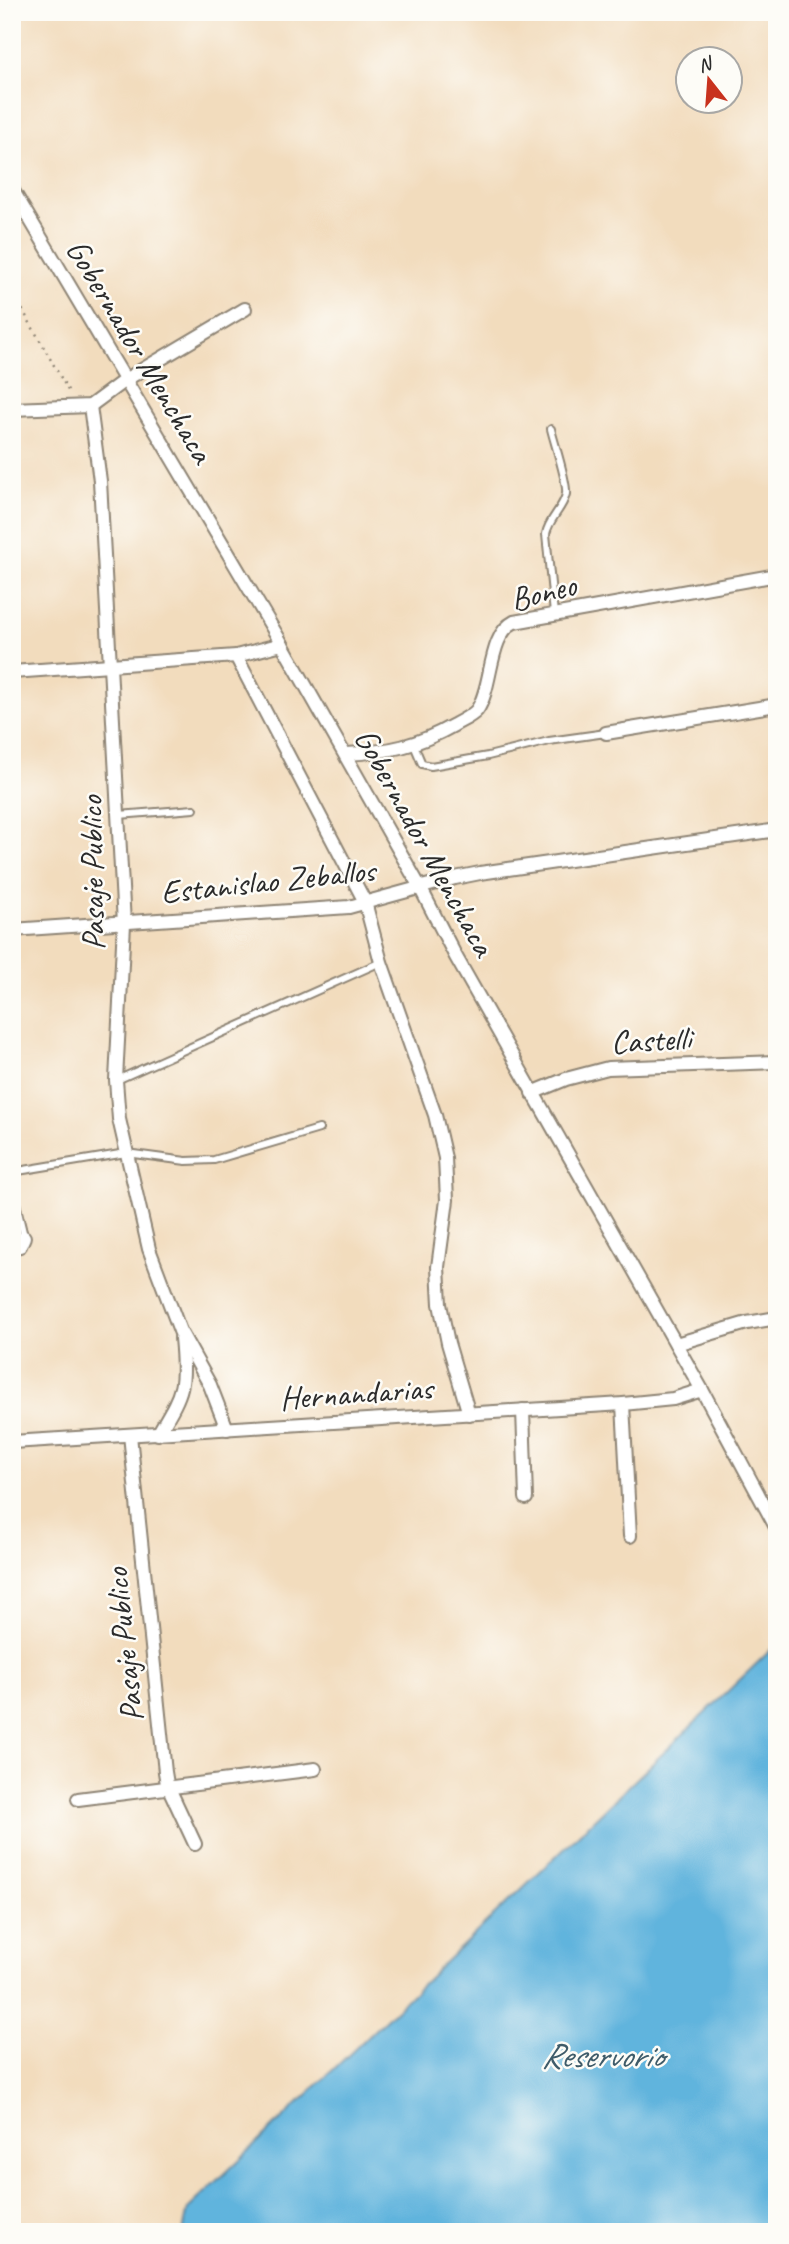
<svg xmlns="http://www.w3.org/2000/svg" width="789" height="2244" viewBox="0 0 789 2244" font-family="Caveat,sans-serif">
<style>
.water{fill:#61b4dd;stroke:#467084;stroke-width:2}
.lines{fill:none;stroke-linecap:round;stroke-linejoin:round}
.service-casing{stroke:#8e8474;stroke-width:10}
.minor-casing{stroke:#8e8474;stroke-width:16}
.path{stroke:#8e8474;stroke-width:2.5;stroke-dasharray:2 5;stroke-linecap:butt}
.service{stroke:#fff;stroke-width:6}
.minor{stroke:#fff;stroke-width:12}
.labels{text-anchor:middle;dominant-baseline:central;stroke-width:5;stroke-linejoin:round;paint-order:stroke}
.street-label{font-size:33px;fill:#2b2b2b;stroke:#fdfcf7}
.water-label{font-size:35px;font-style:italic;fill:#3e5b69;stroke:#fdfcf7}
</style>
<rect width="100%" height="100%" fill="#fdfcf7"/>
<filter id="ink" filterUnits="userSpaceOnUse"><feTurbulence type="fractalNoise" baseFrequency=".0143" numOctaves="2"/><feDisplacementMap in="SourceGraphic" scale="14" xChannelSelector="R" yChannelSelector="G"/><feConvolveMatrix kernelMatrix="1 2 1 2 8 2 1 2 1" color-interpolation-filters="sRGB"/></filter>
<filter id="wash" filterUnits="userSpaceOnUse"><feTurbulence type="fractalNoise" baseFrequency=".00686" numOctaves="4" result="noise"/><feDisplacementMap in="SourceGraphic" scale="28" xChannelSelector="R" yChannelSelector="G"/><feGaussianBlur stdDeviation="1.57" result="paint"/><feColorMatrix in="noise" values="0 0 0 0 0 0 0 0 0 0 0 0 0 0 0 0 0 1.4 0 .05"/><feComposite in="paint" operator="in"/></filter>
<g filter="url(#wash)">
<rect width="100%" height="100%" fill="#f2dcbd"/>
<!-- water -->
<path class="water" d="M777 1644V2232H183L188 2209Z"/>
</g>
<g filter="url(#ink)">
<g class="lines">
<defs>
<g id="service">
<path d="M551 429C554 442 568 483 566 494 563 509 549 518 546 534L554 614"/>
<path d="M414 745 422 764 431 766 488 756 549 741 606 733"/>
<path d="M119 815 194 809"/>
<path d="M117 1080 381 962"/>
<path d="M12 1179 18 1171 126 1153 186 1161 214 1160 319 1129"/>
<path d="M12 1187 24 1236"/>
</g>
<g id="minor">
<path d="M12 189 282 644 421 889 456 957 702 1390 777 1529"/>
<path d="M90 406 100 481 124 924 116 1080 119 1119 149 1249 180 1331 210 1385 227 1429"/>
<path d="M12 409 90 406 125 380 245 309"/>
<path d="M236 656 365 902 381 962 435 1115 445 1158 447 1200 438 1267 440 1304 448 1343 469 1414"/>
<path d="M12 672 236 656 282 644"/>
<path d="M606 733 777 705"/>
<path d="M346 754C389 752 417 746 454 725 462 720 471 717 477 710 493 687 488 635 514 622L777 575"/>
<path d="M12 930 349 907 455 878 480 873 777 830"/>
<path d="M532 1093 566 1079 608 1068 777 1062"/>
<path d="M12 1248 20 1246 24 1237"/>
<path d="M676 1344 747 1323 777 1318"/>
<path d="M623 1404 630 1536"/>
<path d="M523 1410 526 1498"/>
<path d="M158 1434C183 1391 186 1389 181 1338"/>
<path d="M130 1435 165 1772 167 1784 195 1844"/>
<path d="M12 1442 623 1404 673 1399 702 1390"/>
<path d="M78 1799 315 1769"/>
</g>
</defs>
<!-- service casing -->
<use href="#service" class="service-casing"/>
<!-- minor casing -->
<use href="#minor" class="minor-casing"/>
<!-- path -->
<path class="path" d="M12 291 69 392"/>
<!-- service -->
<use href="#service" class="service"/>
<!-- minor -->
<use href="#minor" class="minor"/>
</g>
</g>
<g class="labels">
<!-- street labels -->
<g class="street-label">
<text transform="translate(140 351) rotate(59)">Gobernador Menchaca</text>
<text transform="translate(543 592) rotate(-14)">Boneo</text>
<text transform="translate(425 842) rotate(61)">Gobernador Menchaca</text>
<text transform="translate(92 873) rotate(-91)">Pasaje Publico</text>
<text transform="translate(268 881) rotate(-6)">Estanislao Zeballos</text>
<text transform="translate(651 1040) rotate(-3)">Castelli</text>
<text transform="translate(356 1393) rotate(-4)">Hernandarias</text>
<text transform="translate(124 1645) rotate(-96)">Pasaje Publico</text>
</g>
<!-- water labels -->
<g class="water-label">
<text x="602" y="2055">Reservorio</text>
</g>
</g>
<!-- margin -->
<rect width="789" height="2244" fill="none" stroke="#fdfcf7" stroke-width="42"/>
<!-- north arrow -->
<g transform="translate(709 80) rotate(343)"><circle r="33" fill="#fdfcf7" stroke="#a9a8a5" stroke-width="2"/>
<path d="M0-5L12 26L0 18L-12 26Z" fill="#c8321e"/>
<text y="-10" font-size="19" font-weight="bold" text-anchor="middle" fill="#2b2b2b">N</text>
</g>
</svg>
